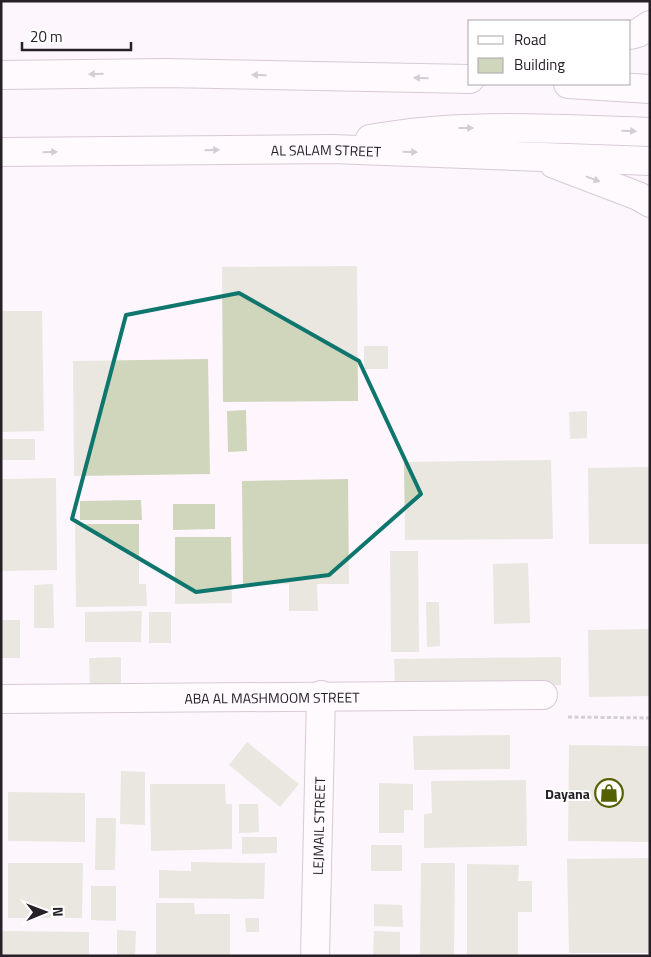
<svg xmlns="http://www.w3.org/2000/svg" width="651" height="957" viewBox="0 0 651 957" font-family="'Titillium Web',sans-serif">
<style>
.building{fill:#d0d6bc}
.lines{fill:none;stroke-linecap:round;stroke-linejoin:round}
.street-casing{stroke:#a995a7;stroke-width:30}
.secondary-casing{stroke:#a995a7;stroke-width:30}
.path{stroke:#a69da5;stroke-width:3;stroke-dasharray:4 2.5;stroke-linecap:butt}
.street{stroke:#fff;stroke-width:28}
.secondary{stroke:#fff;stroke-width:28}
.oneway{fill:#9e9b9e}
.marked{fill:none;stroke:#0f766e;stroke-width:4;stroke-linejoin:round}
.labels{text-anchor:middle;dominant-baseline:central;stroke-width:4;stroke-linejoin:round;paint-order:stroke}
.street-label{font-size:14px;fill:#282027;stroke:#fff}
.poi-label{font-size:14px;font-weight:bold;fill:#282027;stroke:#fff;text-anchor:end}
</style>
<rect width="100%" height="100%" fill="#fef5fd"/>
<!-- building -->
<g class="building">
<path d="M357 266 358 401 223 402 222 267Z"/>
<path d="M1 311H42L44 431 1 432Z"/>
<rect x="364" y="346" width="24" height="23"/>
<path d="M208 359 210 474 74 476 73 361Z"/>
<path d="M246 410 247 451 228 452 227 411Z"/>
<path d="M587 411V438L570 439 569 412Z"/>
<rect x="1" y="439" width="34" height="21"/>
<path d="M551 460 553 539 405 540 404 462Z"/>
<path d="M650 467V544H589L588 468Z"/>
<path d="M56 478 57 570 1 571V479Z"/>
<path d="M348 479 349 584H317L318 611H289V584L243 585 242 481Z"/>
<path d="M141 500 142 520H80V501Z"/>
<path d="M173 504H215V529L173 530Z"/>
<path d="M75 524H139V584H146L147 606 76 607Z"/>
<path d="M175 537H231L232 603 175 604Z"/>
<path d="M390 551H418L419 652H391Z"/>
<path d="M528 563 530 623 494 624 493 564Z"/>
<path d="M53 584 54 628H34V585Z"/>
<path d="M426 602H439L440 646 427 647Z"/>
<path d="M142 611 141 642H85V612Z"/>
<rect x="149" y="612" width="22" height="31"/>
<rect x="1" y="620" width="19" height="38"/>
<path d="M650 629V696L589 697 588 630Z"/>
<path d="M121 657V692L90 693 89 658Z"/>
<path d="M561 657V685L395 688 394 659Z"/>
<path d="M510 735V769L414 770 413 736Z"/>
<path d="M247 742 299 784 280 807 229 765Z"/>
<path d="M569 745 650 746V842L568 841Z"/>
<path d="M121 771 145 772V825L120 824Z"/>
<path d="M526 780 527 846 424 848V814L432 813 431 781Z"/>
<path d="M379 783 413 784V810H404V833H379Z"/>
<path d="M150 784H225L226 804H232V849L151 851Z"/>
<path d="M8 792 85 793V842L8 841Z"/>
<path d="M239 804H258L259 832 239 833Z"/>
<path d="M96 818H116L115 870H95Z"/>
<path d="M242 837H277V853L242 854Z"/>
<rect x="371" y="845" width="31" height="26"/>
<path d="M650 858V953H569L567 859Z"/>
<path d="M191 862 265 863 264 899 159 898V870L191 871Z"/>
<path d="M8 863H83L82 918H8Z"/>
<path d="M421 863H455L454 956H420Z"/>
<path d="M467 864 519 865 518 881H532V912H518V956H467Z"/>
<path d="M91 886H116V921L91 920Z"/>
<path d="M156 903H194L195 914H230V956H156Z"/>
<path d="M374 904 402 905 403 927 374 926Z"/>
<path d="M245 918H259V932H246Z"/>
<path d="M117 930 136 931 135 956H117Z"/>
<path d="M1 931 89 932V956H1Z"/>
<path d="M374 931 400 932V956H373Z"/>
</g>
<g class="lines">
<defs>
<g id="street">
<path id="s1" d="M1 699 543 695"/>
<path id="s2" d="M315 956 321 695"/>
</g>
<g id="secondary">
<path d="M630 35 638 33 650 25"/>
<path d="M1 75 164 73 470 79"/>
<path d="M568 84 650 89"/>
<path d="M370 139C462 122 556 129 650 132"/>
<path id="s3" d="M1 152 332 149 650 161"/>
<path d="M554 164 638 196 650 203"/>
</g>
</defs>
<!-- street casing -->
<use href="#street" class="street-casing"/>
<!-- secondary casing -->
<use href="#secondary" class="secondary-casing"/>
<!-- path -->
<path class="path" d="M568 717 650 718"/>
<!-- street -->
<use href="#street" class="street"/>
<!-- secondary -->
<use href="#secondary" class="secondary"/>
</g>
<!-- one-way arrows -->
<defs><path id="oneway-solid" d="M-6-.8H1V-3.2L6.5 0L1 3.2V.8H-6Z" transform="scale(1.25)"/></defs>
<g class="oneway">
<use href="#oneway-solid" transform="translate(96 74) rotate(179)"/>
<use href="#oneway-solid" transform="translate(259 75) rotate(-179)"/>
<use href="#oneway-solid" transform="translate(421 78) rotate(-179)"/>
<use href="#oneway-solid" transform="translate(466 128)"/>
<use href="#oneway-solid" transform="translate(629 131) rotate(2)"/>
<use href="#oneway-solid" transform="translate(212 150) rotate(-1)"/>
<use href="#oneway-solid" transform="translate(50 152) rotate(-1)"/>
<use href="#oneway-solid" transform="translate(410 152) rotate(2)"/>
<use href="#oneway-solid" transform="translate(593 179) rotate(21)"/>
</g>
<!-- marked area -->
<path d="M0 0H651V957H0ZM239 293 359 361 421 494 329 575 196 592 72 519 126 315Z" fill="#fef5fd" fill-opacity=".55" fill-rule="evenodd"/>
<path class="marked" d="M239 293 359 361 421 494 329 575 196 592 72 519 126 315Z"/>
<!-- icons -->
<defs>
<symbol id="shop-ring" viewBox="-11 -11 22 22"><circle r="9.5" fill="#fff" stroke="#556101" stroke-width="1.5"/><path d="M-5-2.5h2.3a2.7 3.5 0 0 1 5.4 0H5L5.5 6h-11ZM-1.5-2.5h3a1.5 2.3 0 0 0-3 0Z" fill="#556101"/></symbol>
</defs>
<g fill-rule="evenodd">
<use href="#shop-ring" x="593" y="777" width="32" height="32"/>
</g>
<g class="labels">
<!-- street labels -->
<g class="street-label">
<text stroke="none"><textPath href="#s3" startOffset="325">AL SALAM STREET</textPath></text>
<text stroke="none"><textPath href="#s1" startOffset="271">ABA AL MASHMOOM STREET</textPath></text>
<text stroke="none"><textPath href="#s2" startOffset="130">LEJMAIL STREET</textPath></text>
</g>
<!-- poi labels -->
<g class="poi-label">
<text x="590" y="793">Dayana</text>
</g>
</g>
<!-- border -->
<rect width="651" height="957" fill="none" stroke="#282027" stroke-width="5"/>
<!-- legend -->
<rect x="468" y="20" width="162" height="65" fill="#ffffff" stroke="#a9a6a9"/>
<rect x="478" y="36" width="25" height="8" fill="#ffffff" stroke="#a9a6a9"/>
<text x="514" y="45" font-size="15" fill="#282027">Road</text>
<rect x="478" y="58" width="25" height="15" fill="#d0d6bc" stroke="#a9a6a9"/>
<text x="514" y="70" font-size="15" fill="#282027">Building</text>
<!-- north arrow -->
<g transform="translate(45 912) rotate(89)" stroke="#ffffff" stroke-width="4" paint-order="stroke">
<path d="M0-4L9 19L0 12L-9 19Z" fill="#282027"/>
<text y="-8" font-size="14" font-weight="bold" text-anchor="middle" fill="#282027">N</text>
</g>
<!-- scale -->
<path d="M22 42v8h109v-8" fill="none" stroke="#282027" stroke-width="2.5"/>
<text x="30" y="42" font-size="15" fill="#282027" stroke="#ffffff" stroke-width="4" paint-order="stroke">20 m</text>
</svg>
